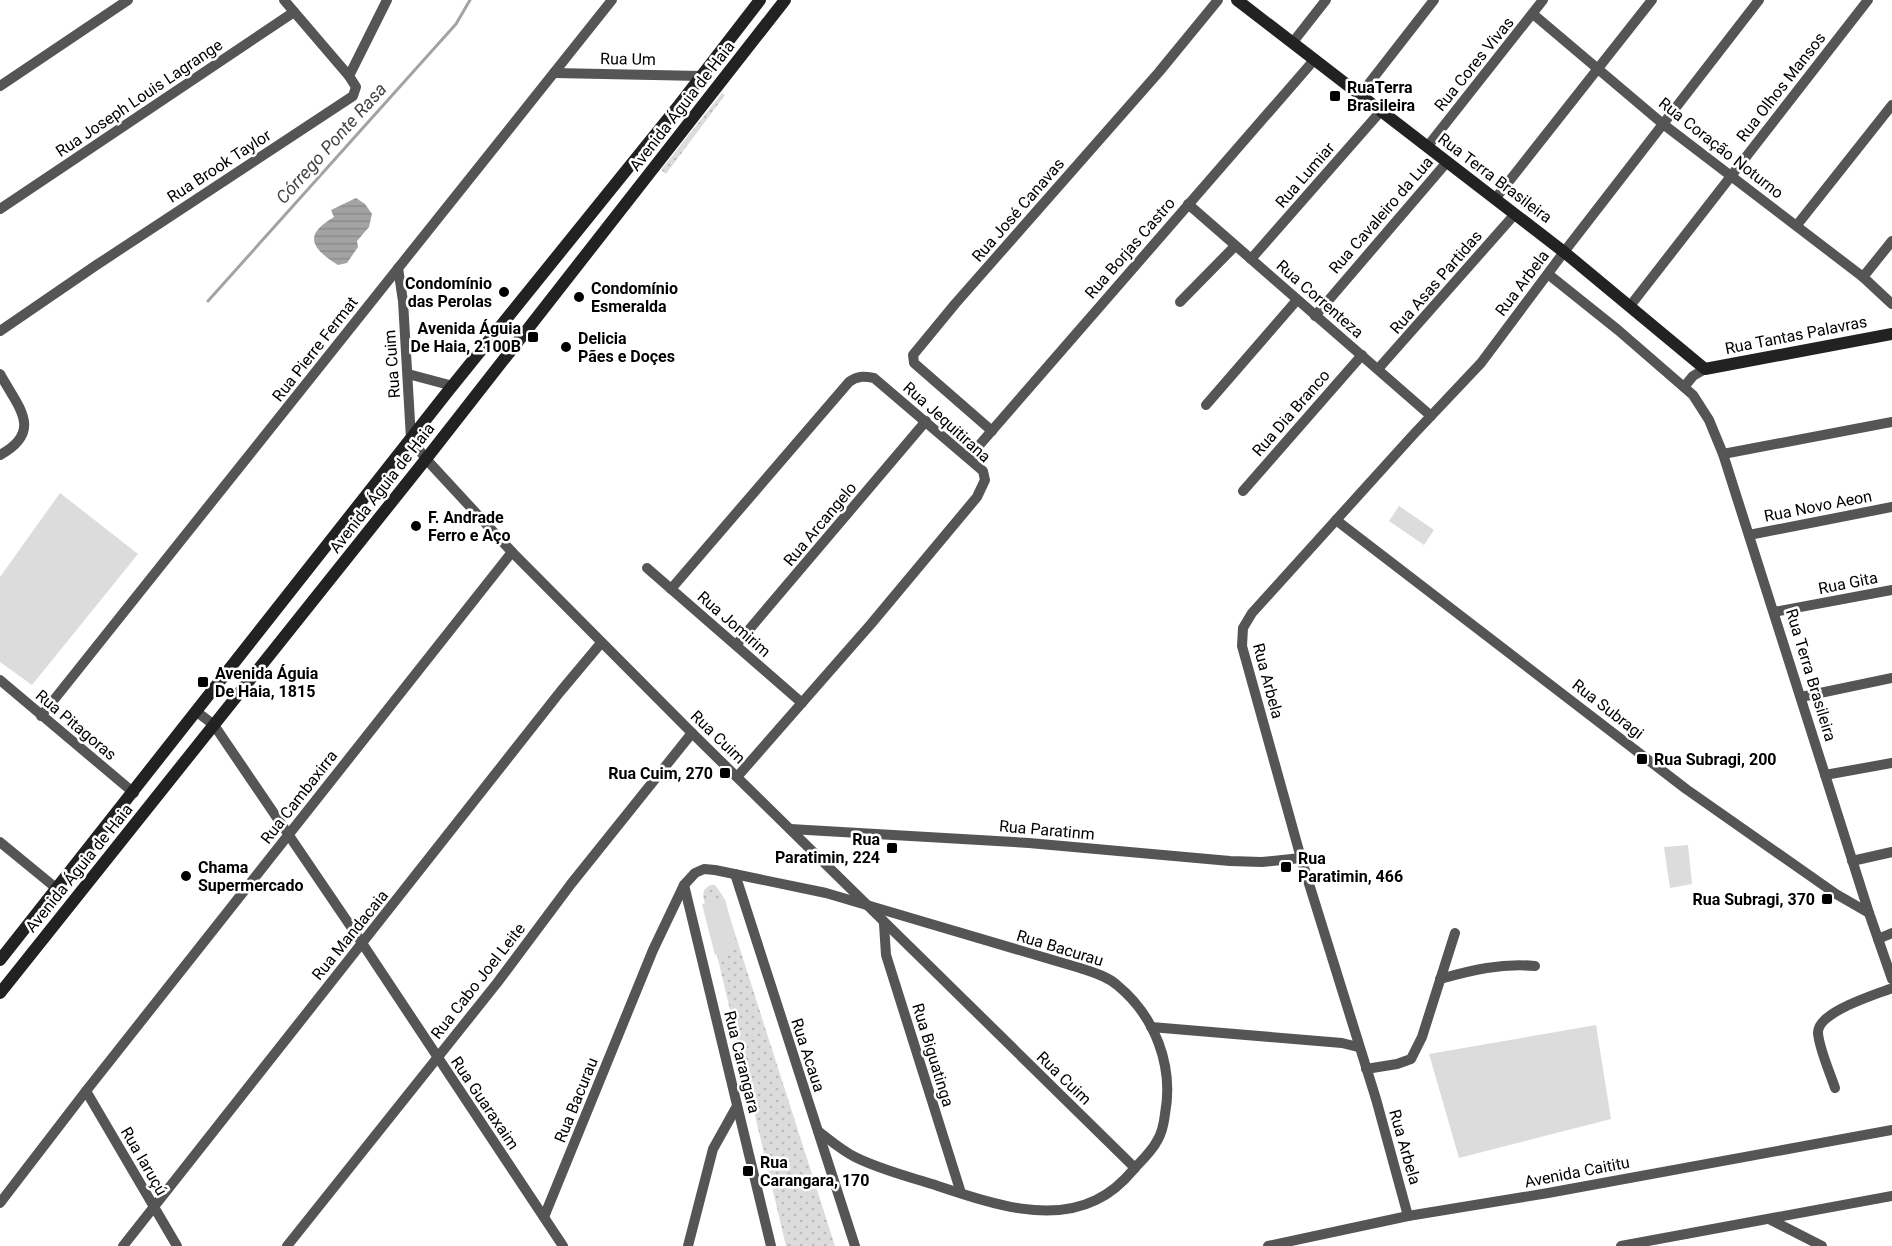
<svg xmlns="http://www.w3.org/2000/svg" width="1892" height="1246" viewBox="0 0 1892 1246" font-family="Roboto,sans-serif">
<style>
.green{fill:url(#green-dots)}
.pitch{fill:#dcdcdc}
.water{fill:url(#water-rules)}
.lines{fill:none;stroke-linecap:round;stroke-linejoin:round}
.stream{stroke:#a3a3a3;stroke-width:3}
.street{stroke:#555;stroke-width:10}
.secondary{stroke:#222;stroke-width:12}
.poi-dot{fill:#000;stroke:#fff;stroke-width:2}
.labels{text-anchor:middle;dominant-baseline:central;stroke-width:5;stroke-linejoin:round;paint-order:stroke}
.street-label{font-size:16px;fill:#000;stroke:#fff}
.poi-label{font-size:16px;font-weight:bold;fill:#000;stroke:#fff;text-anchor:start}
.water-label{font-size:18px;font-style:italic;fill:#444;stroke:#fff}
</style>
<defs>
<pattern id="green-dots" width="8" height="8" patternUnits="userSpaceOnUse" patternTransform="scale(1.5)"><rect width="8" height="8" fill="#dcdcdc"/><path d="M2 2h.1M6 6h.1" fill="none" stroke="#bbb" stroke-width="1.8" stroke-linecap="round"/></pattern>
<pattern id="water-rules" width="6" height="5" patternUnits="userSpaceOnUse" patternTransform="scale(1.5)"><rect width="6" height="5" fill="#a3a3a3"/><path d="M0 2.5h6" fill="none" stroke="#8b8b8b"/></pattern>
</defs>
<rect width="100%" height="100%" fill="#fff"/>
<!-- green -->
<g class="green">
<path d="M722 93 725 95 666 174 661 170Z"/>
<path d="M710 885H715L723 896 835 1246H786L703 896 704 890Z"/>
</g>
<!-- pitch -->
<g class="pitch">
<path d="M60 493 138 554 32 685 0 662V577Z"/>
<path d="M1399 506 1434 530 1424 545 1389 521Z"/>
<path d="M1688 845 1692 884 1670 888 1664 847Z"/>
<path d="M725 899 738 949 715 955 702 904Z"/>
<path d="M1596 1025 1611 1119 1459 1158 1429 1054Z"/>
</g>
<!-- water -->
<path class="water" d="M356 198 365 204 372 214 369 227 357 241 358 247 347 263 338 265C311 248 303 235 334 217L331 210Z"/>
<g class="lines">
<!-- stream -->
<path class="stream" d="M208 301 456 24 470 0"/>
<!-- street -->
<g class="street">
<path d="M1533 14 1663 124 1863 277 1892 304"/>
<path d="M1293 42 1326 0"/>
<path d="M554 73 702 76"/>
<path d="M349 76 387 0"/>
<path d="M0 86 128 0"/>
<path d="M1360 95 1434 0"/>
<path d="M1427 147 1543 0"/>
<path d="M1495 199 1652 0"/>
<path d="M1188 204 1431 416"/>
<path d="M0 209 294 12"/>
<path d="M1797 225 1892 105"/>
<path d="M1251 259 1381 111"/>
<path d="M398 268 403 301 411 439 426 459 512 552 692 733 1135 1168"/>
<path d="M1548 274 1618 330 1693 395 1709 420 1723 454 1869 913 1892 979"/>
<path d="M1863 277 1892 241"/>
<path d="M1180 302 1235 246"/>
<path d="M1630 306 1868 0"/>
<path d="M1315 316 1447 162"/>
<path d="M0 331 95 266 353 96 356 87 349 76 284 0"/>
<path d="M1378 369 1515 214"/>
<path d="M0 374C18 407 44 431 0 455"/>
<path d="M408 374 453 386"/>
<path d="M1684 387 1693 376 1705 369"/>
<path d="M1206 405 1297 300"/>
<path d="M992 431 914 363 913 355 955 304 1159 72 1218 0"/>
<path d="M1723 454 1892 422"/>
<path d="M969 457 1315 59"/>
<path d="M1243 491 1362 355"/>
<path d="M1336 520 1686 789 1836 894 1869 913"/>
<path d="M1749 535 1892 507"/>
<path d="M647 568 802 703"/>
<path d="M671 589 849 382C857 376 863 376 874 378L983 471 985 480 977 497 871 624 737 777"/>
<path d="M1774 612 1892 590"/>
<path d="M736 645 926 421"/>
<path d="M0 680 134 793"/>
<path d="M1801 697 1892 678"/>
<path d="M197 712 214 725 362 943 563 1246"/>
<path d="M41 716 612 0"/>
<path d="M1825 775 1892 763"/>
<path d="M790 829 1029 843 1230 861 1262 862 1301 858"/>
<path d="M0 842 56 888"/>
<path d="M1852 861 1892 852"/>
<path d="M735 874 855 1246"/>
<path d="M684 885 771 1246"/>
<path d="M884 924 886 955 961 1193"/>
<path d="M1878 939 1892 933"/>
<path d="M1440 979C1472 970 1501 963 1535 966"/>
<path d="M1151 1027 1342 1043 1358 1047"/>
<path d="M1366 1069 1397 1064 1411 1059 1422 1037 1455 933"/>
<path d="M1835 1088C1830 1073 1819 1048 1818 1033 1817 1012 1875 995 1892 988"/>
<path d="M86 1091 177 1246"/>
<path d="M0 1203 86 1091 512 552"/>
<path d="M1408 1216 1376 1099 1301 858 1242 646 1243 628 1252 613 1413 435 1481 363 1564 252 1759 0"/>
<path d="M544 1217 653 950 684 885 695 873 704 869 715 870 826 893 1080 968C1092 972 1107 976 1117 985 1155 1016 1174 1066 1165 1114 1164 1123 1162 1133 1157 1141 1152 1151 1142 1160 1134 1169 1124 1181 1111 1193 1096 1200 1045 1225 982 1200 932 1184 906 1176 879 1169 855 1157 841 1150 830 1140 818 1131"/>
<path d="M1771 1220 1822 1246"/>
<path d="M123 1246 560 692 601 643"/>
<path d="M287 1246 497 983 571 884 692 733"/>
<path d="M688 1246 713 1149 737 1106"/>
<path d="M1268 1246 1408 1216 1548 1193 1892 1130"/>
<path d="M1621 1246 1892 1196"/>
</g>
<!-- secondary -->
<g class="secondary">
<path d="M1237 0 1564 252 1705 369 1892 334"/>
<path d="M0 960 449 390 679 105 760 0"/>
<path d="M0 993 426 459 785 0"/>
</g>
</g>
<!-- markers -->
<g class="poi-dot">
<rect x="1329" y="90" width="12" height="12" rx="3"/>
<circle cx="504" cy="292" r="6"/>
<circle cx="579" cy="297" r="6"/>
<rect x="527" y="331" width="12" height="12" rx="3"/>
<circle cx="566" cy="347" r="6"/>
<circle cx="416" cy="526" r="6"/>
<rect x="197" y="676" width="12" height="12" rx="3"/>
<rect x="1636" y="753" width="12" height="12" rx="3"/>
<rect x="719" y="767" width="12" height="12" rx="3"/>
<rect x="886" y="842" width="12" height="12" rx="3"/>
<rect x="1280" y="861" width="12" height="12" rx="3"/>
<circle cx="186" cy="876" r="6"/>
<rect x="1821" y="893" width="12" height="12" rx="3"/>
<rect x="742" y="1165" width="12" height="12" rx="3"/>
</g>
<g class="labels">
<!-- street labels -->
<g class="street-label">
<text transform="translate(628 59) rotate(1)">Rua Um</text>
<text transform="translate(1474 64) rotate(-51)">Rua Cores Vivas</text>
<text transform="translate(1781 87) rotate(-52)">Rua Olhos Mansos</text>
<text transform="translate(139 98) rotate(-34)">Rua Joseph Louis Lagrange</text>
<text transform="translate(682 106) rotate(-52)">Avenida Águia de Haia</text>
<text transform="translate(1721 148) rotate(38)">Rua Coração Noturno</text>
<text transform="translate(219 166) rotate(-33)">Rua Brook Taylor</text>
<text transform="translate(1305 175) rotate(-49)">Rua Lumiar</text>
<text transform="translate(1495 178) rotate(37)">Rua Terra Brasileira</text>
<text transform="translate(1018 210) rotate(-49)">Rua José Canavas</text>
<text transform="translate(1381 215) rotate(-49)">Rua Cavaleiro da Lua</text>
<text transform="translate(1130 248) rotate(-49)">Rua Borjas Castro</text>
<text transform="translate(1436 282) rotate(-49)">Rua Asas Partidas</text>
<text transform="translate(1522 283) rotate(-53)">Rua Arbela</text>
<text transform="translate(1320 299) rotate(41)">Rua Correnteza</text>
<text transform="translate(1796 335) rotate(-11)">Rua Tantas Palavras</text>
<text transform="translate(315 349) rotate(-52)">Rua Pierre Fermat</text>
<text transform="translate(392 364) rotate(-94)">Rua Cuim</text>
<text transform="translate(1291 413) rotate(-49)">Rua Dia Branco</text>
<text transform="translate(947 422) rotate(42)">Rua Jequitirana</text>
<text transform="translate(382 488) rotate(-52)">Avenida Águia de Haia</text>
<text transform="translate(1818 506) rotate(-11)">Rua Novo Aeon</text>
<text transform="translate(820 524) rotate(-50)">Rua Arcangelo</text>
<text transform="translate(1848 583) rotate(-11)">Rua Gita</text>
<text transform="translate(734 624) rotate(41)">Rua Jomirim</text>
<text transform="translate(1811 675) rotate(73)">Rua Terra Brasileira</text>
<text transform="translate(1268 681) rotate(75)">Rua Arbela</text>
<text transform="translate(1608 709) rotate(38)">Rua Subragi</text>
<text transform="translate(76 725) rotate(40)">Rua Pitagoras</text>
<text transform="translate(718 737) rotate(44)">Rua Cuim</text>
<text transform="translate(299 797) rotate(-52)">Rua Cambaxirra</text>
<text transform="translate(1047 830) rotate(5)">Rua Paratinm</text>
<text transform="translate(79 868) rotate(-51)">Avenida Águia de Haia</text>
<text transform="translate(350 935) rotate(-51)">Rua Mandacaia</text>
<text transform="translate(1060 948) rotate(17)">Rua Bacurau</text>
<text transform="translate(478 981) rotate(-52)">Rua Cabo Joel Leite</text>
<text transform="translate(808 1055) rotate(72)">Rua Acaua</text>
<text transform="translate(933 1055) rotate(73)">Rua Biguatinga</text>
<text transform="translate(742 1062) rotate(76)">Rua Carangara</text>
<text transform="translate(1064 1078) rotate(44)">Rua Cuim</text>
<text transform="translate(576 1100) rotate(-68)">Rua Bacurau</text>
<text transform="translate(485 1103) rotate(56)">Rua Guaraxaim</text>
<text transform="translate(1405 1147) rotate(74)">Rua Arbela</text>
<text transform="translate(144 1161) rotate(60)">Rua Iaruçú</text>
<text transform="translate(1577 1172) rotate(-11)">Avenida Caititu</text>
</g>
<!-- poi labels -->
<g class="poi-label">
<text x="1347" y="87">RuaTerra<tspan x="1347" dy="18">Brasileira</tspan></text>
<text x="492" y="283" text-anchor="end">Condomínio<tspan x="492" dy="18">das Perolas</tspan></text>
<text x="591" y="288">Condomínio<tspan x="591" dy="18">Esmeralda</tspan></text>
<text x="521" y="328" text-anchor="end">Avenida Águia<tspan x="521" dy="18">De Haia, 2100B</tspan></text>
<text x="578" y="338">Delicia<tspan x="578" dy="18">Pães e Doçes</tspan></text>
<text x="428" y="517">F. Andrade<tspan x="428" dy="18">Ferro e Aço</tspan></text>
<text x="215" y="673">Avenida Águia<tspan x="215" dy="18">De Haia, 1815</tspan></text>
<text x="1654" y="759">Rua Subragi, 200</text>
<text x="713" y="773" text-anchor="end">Rua Cuim, 270</text>
<text x="880" y="839" text-anchor="end">Rua<tspan x="880" dy="18">Paratimin, 224</tspan></text>
<text x="1298" y="858">Rua<tspan x="1298" dy="18">Paratimin, 466</tspan></text>
<text x="198" y="867">Chama<tspan x="198" dy="18">Supermercado</tspan></text>
<text x="1815" y="899" text-anchor="end">Rua Subragi, 370</text>
<text x="760" y="1162">Rua<tspan x="760" dy="18">Carangara, 170</tspan></text>
</g>
<!-- water labels -->
<g class="water-label">
<text transform="translate(331 143) rotate(-48)">Córrego Ponte Rasa</text>
</g>
</g>
</svg>
